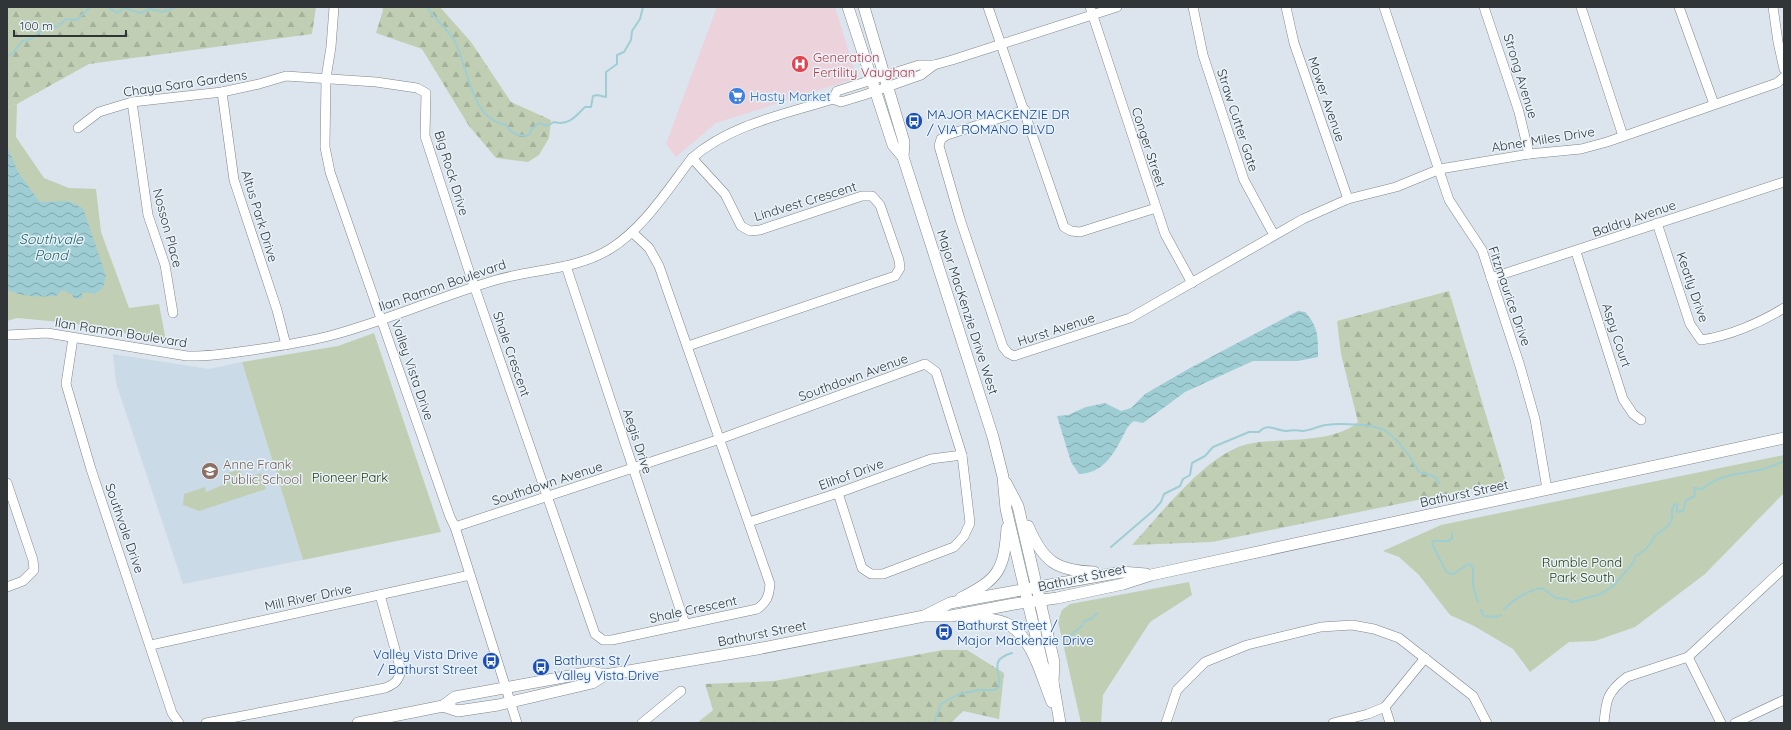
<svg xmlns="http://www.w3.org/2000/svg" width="1791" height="730" viewBox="0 0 1791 730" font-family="Quicksand,sans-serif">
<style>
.commercial{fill:#ecd2da}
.built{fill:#cbdae7}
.forest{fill:url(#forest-firs)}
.park{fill:#c0cfb3}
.water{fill:url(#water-waves)}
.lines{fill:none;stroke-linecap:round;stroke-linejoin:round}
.stream{stroke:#9eced4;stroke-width:2}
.minor-casing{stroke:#7e868c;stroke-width:10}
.major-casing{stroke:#7e868c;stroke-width:12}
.minor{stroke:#fff;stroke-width:9}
.major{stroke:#fff;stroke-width:11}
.labels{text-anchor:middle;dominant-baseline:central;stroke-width:3;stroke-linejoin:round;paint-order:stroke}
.health-label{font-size:13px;fill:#be3a42;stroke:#e9f3fa;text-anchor:start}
.street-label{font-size:13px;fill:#323538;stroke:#e9f3fa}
.shop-label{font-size:13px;fill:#366cbe;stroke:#e9f3fa;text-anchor:start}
.transit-label{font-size:13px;fill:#164399;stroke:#e9f3fa;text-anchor:start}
.education-label{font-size:13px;fill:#785e54;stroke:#e9f3fa;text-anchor:start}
.park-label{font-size:13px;fill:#1e3300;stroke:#e9f3fa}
.water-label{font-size:14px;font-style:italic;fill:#1e5f65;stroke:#e9f3fa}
</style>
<defs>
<pattern id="forest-firs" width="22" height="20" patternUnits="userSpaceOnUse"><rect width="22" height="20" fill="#c0cfb3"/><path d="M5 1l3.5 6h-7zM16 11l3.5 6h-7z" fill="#a5b29b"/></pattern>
<pattern id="water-waves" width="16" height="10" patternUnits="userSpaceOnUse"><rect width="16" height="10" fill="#9eced4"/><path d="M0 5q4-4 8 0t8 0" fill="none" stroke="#81a8ad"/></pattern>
</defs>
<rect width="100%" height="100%" fill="#dce5ed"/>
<!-- commercial -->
<path class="commercial" d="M717 7H835L857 78 716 123 676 157 666 144Z"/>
<!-- built -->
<path class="built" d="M113 354 209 369 242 362 303 560 183 584 116 383Z"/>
<!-- forest -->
<g class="forest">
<path d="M7 7H316L312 34 89 64 17 104 7 107Z"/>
<path d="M382 7H440L471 42 511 102 551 120 549 138 539 155 528 162 496 158 469 126 422 49 376 33 383 10Z"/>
<path d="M1449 291 1506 482 1212 542 1132 545C1161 514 1207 453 1248 444 1279 437 1332 445 1358 422L1341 354 1337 321Z"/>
<path d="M943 650H967L1004 673 999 719 963 711 951 723H697L713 710 705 684 774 681Z"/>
</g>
<!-- park -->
<g class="park">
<path d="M17 104 16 137 44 178 69 188 96 189 101 232 129 308 159 304 166 341 71 323 17 318 7 321V107Z"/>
<path d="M374 333 441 532 303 560 242 362 338 346Z"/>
<path d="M1784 455V493L1705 574 1635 627 1595 641 1569 642 1530 672 1513 649 1474 626 1450 615 1419 575 1399 557 1383 551 1441 525Z"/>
<path d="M240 469 243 479 261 473 266 489 199 511 183 505 184 494 205 487 206 492 225 484 222 475Z"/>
<path d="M1189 582 1192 595 1150 622 1103 695 1101 723H1081L1058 621 1062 610 1070 604Z"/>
</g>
<!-- water -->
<g class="water">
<path d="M7 146 18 172 40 202 68 201 83 208 106 276 103 288 95 294 82 292V298L74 299 72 294 62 290 56 296C39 297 23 297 8 290Z"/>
<path d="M1298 311 1305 312C1319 327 1318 338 1318 357L1298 361H1253L1185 392 1143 423 1134 421C1127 426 1126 430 1122 438 1112 457 1102 473 1079 474L1071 462 1057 416 1068 415 1086 407 1105 403 1121 411 1131 408 1145 394 1190 368Z"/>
</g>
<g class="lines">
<!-- stream -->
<g class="stream">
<path d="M108 7 117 13 124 8 141 13 150 9 163 12 176 7"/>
<path d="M427 7C434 19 447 28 454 40 469 66 469 118 506 125 512 134 518 137 529 135L531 130 539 123 547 126 554 122C569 126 576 116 585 107H591L593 96 597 95 606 97V72L617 64V55L624 52 631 40 632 31 640 19 643 7"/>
<path d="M7 56 12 54 22 41 31 39 42 30 43 23 57 27 66 19 77 20 90 7"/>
<path d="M1452 533V538L1449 541H1433L1432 544 1446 571 1450 574 1455 573 1468 564 1471 565 1473 569V586L1478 602"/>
<path d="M1111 547 1154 510 1161 502 1164 494 1180 486 1183 479 1190 475 1192 463 1205 456 1213 447 1249 432H1259C1268 422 1276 431 1287 431 1292 430 1297 430 1302 431 1310 431 1318 426 1326 425 1339 423 1373 424 1384 430 1399 439 1410 456 1419 472 1428 475 1435 473 1439 484"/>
<path d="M1504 609C1513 600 1528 590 1542 588L1556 598 1567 599 1572 602 1601 594 1614 585 1633 563 1635 557 1646 549 1656 535 1668 526 1672 520V509L1674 505 1677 504V512L1683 511 1686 500 1695 496 1694 488 1702 489C1723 472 1740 475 1763 469 1770 467 1777 464 1784 461"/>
<path d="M1481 610 1484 616 1496 617 1501 615"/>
<path d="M1071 635 1082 626 1084 621 1091 619 1097 613"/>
<path d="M936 723 935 720 941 704 959 694 979 690H994L999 687C1002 673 987 660 1012 653"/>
</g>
<defs>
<g id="minor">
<path d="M334 7 331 47 326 78 325 147 330 172 450 517 455 527 517 723"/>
<path d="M988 7 1064 227 1071 231 1080 232 1156 208"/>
<path d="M1090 7 1165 234 1192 283"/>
<path d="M1193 7 1203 55 1244 180 1274 235"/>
<path d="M1286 7 1294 43 1348 199"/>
<path d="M1384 7 1449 200 1482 250 1520 366 1535 419 1547 489"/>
<path d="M1484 7 1519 112 1529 154"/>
<path d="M1581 7 1623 136"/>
<path d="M1679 7 1714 104"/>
<path d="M1773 7 1778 42 1784 69"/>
<path d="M222 92 234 180 277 310 286 345"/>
<path d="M833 99 837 91 919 65H934L952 60 1117 7"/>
<path d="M132 102 148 215 165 265 173 313"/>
<path d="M1025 110 947 135 941 139 939 146 960 219 1003 347 1008 353 1014 356 1130 318 1303 219 1348 199 1396 187 1440 169 1529 154 1581 149 1607 142 1777 83 1784 77"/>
<path d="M78 128 99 112 132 102 222 92 259 84 286 76 376 82 417 88 426 93 425 136 469 271 595 634 603 640H612L757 609C767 602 769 596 770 584L659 266 649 248 632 232"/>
<path d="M1657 223 1690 324 1701 340C1729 336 1760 323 1784 308"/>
<path d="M1576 252 1623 399 1633 414 1641 420"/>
<path d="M566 266 685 624"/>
<path d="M1491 278 1784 182"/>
<path d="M7 335 47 333 187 356C209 357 231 353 253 350 280 346 307 342 333 335 389 320 441 296 496 280 533 269 576 270 610 249 644 228 668 189 692 158 731 124 786 114 833 99L841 102 864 95 921 75 934 65"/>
<path d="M73 338 66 384 91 469 172 713 179 723"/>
<path d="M688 346 895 276 900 268 899 260 880 205 872 196H862L760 230 750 231 741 226 725 194 692 158"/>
<path d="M7 483 33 560 34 570 23 581 7 587"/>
<path d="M749 522 838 493 931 459 962 455"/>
<path d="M455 527 720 439 925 364 936 372 962 455 970 523 964 536 954 547 883 574H871L862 568 838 493"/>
<path d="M151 645 470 575"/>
<path d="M1688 657 1721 723"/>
<path d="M1385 707 1390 723"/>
<path d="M206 723 385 688C395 684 398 681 401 671L380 595"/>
<path d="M642 723 681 691"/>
<path d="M1166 723 1177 690 1205 662 1247 645 1321 627 1352 625 1374 629 1399 638 1473 696 1487 723"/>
<path d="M1333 723 1368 714 1385 707 1425 658"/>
<path d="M1604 723C1606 700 1607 692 1627 677L1688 657 1784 568"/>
<path d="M1735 723 1784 700"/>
</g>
<g id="major">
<path d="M848 7 893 145 903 157"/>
<path d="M864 7 904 142 903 157 993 437 1003 477 1006 509 1043 666 1053 682"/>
<path d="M1006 483 1018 506 1054 662 1053 682 1060 723"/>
<path d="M1028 526C1043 561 1056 571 1094 572"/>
<path d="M961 598C999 579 1004 570 1007 528"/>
<path d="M926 615 950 603 1121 572 1146 574"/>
<path d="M964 617C977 618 996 618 1008 624 1034 640 1041 676 1052 702"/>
<path d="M443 706 458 711 498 705 592 683 605 675"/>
<path d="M358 723 443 706 455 697 591 672 605 675 757 649 924 616H951L1014 604 1057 598 1123 584 1151 575 1784 438"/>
</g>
</defs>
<!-- minor casing -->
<use href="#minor" class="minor-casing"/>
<!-- major casing -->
<use href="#major" class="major-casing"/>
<!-- minor -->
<use href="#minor" class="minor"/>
<!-- major -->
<use href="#major" class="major"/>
</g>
<!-- icons -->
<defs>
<symbol id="hospital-disc" viewBox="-11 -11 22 22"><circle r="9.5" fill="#e0444e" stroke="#e9f3fa"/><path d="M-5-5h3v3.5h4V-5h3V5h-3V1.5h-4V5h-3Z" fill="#fff"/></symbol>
<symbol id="supermarket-disc" viewBox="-11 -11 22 22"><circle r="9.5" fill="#3f7fe0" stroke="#e9f3fa"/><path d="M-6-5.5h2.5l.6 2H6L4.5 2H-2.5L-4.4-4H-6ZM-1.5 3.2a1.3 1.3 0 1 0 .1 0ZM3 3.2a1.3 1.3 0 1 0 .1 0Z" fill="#fff"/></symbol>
<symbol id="bus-disc" viewBox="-11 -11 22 22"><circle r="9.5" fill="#1a4fb4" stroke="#e9f3fa"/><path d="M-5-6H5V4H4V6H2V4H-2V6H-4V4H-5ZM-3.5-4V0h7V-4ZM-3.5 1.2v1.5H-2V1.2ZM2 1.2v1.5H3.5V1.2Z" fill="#fff"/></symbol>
<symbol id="school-disc" viewBox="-11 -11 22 22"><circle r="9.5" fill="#8d6e63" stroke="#e9f3fa"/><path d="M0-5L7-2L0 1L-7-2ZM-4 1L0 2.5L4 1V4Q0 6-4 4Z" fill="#fff"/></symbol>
</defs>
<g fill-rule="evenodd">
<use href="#hospital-disc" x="790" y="54" width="20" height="20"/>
<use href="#supermarket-disc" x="727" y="86" width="20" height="20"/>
<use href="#bus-disc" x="904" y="111" width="20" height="20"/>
<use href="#school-disc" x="200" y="461" width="20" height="20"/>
<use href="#bus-disc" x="934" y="622" width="20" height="20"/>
<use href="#bus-disc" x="481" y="651" width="20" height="20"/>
<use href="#bus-disc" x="531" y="657" width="20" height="20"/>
</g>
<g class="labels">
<!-- health labels -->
<g class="health-label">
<text x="813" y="57">Generation<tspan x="813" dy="15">Fertility Vaughan</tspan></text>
</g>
<!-- street labels -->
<g class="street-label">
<text transform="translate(1521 76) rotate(73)">Strong Avenue</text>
<text transform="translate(185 83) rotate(-8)">Chaya Sara Gardens</text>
<text transform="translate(1327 99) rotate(71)">Mower Avenue</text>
<text transform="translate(1238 120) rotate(72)">Straw Cutter Gate</text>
<text transform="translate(1543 139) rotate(-9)">Abner Miles Drive</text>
<text transform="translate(1149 147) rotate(72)">Conger Street</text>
<text transform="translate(452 173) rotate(73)">Big Rock Drive</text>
<text transform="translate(805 201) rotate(-17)">Lindvest Crescent</text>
<text transform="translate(260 216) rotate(73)">Altus Park Drive</text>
<text transform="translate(1634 218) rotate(-19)">Baldry Avenue</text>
<text transform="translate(168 228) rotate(75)">Nosson Place</text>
<text transform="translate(442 285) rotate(-19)">Ilan Ramon Boulevard</text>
<text transform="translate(1693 287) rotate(71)">Keatly Drive</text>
<text transform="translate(1510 296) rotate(71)">Fitzmaurice Drive</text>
<text transform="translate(968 312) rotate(72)">Major MacKenzie Drive West</text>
<text transform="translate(1056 329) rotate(-18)">Hurst Avenue</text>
<text transform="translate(121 332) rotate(9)">Ilan Ramon Boulevard</text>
<text transform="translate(1617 335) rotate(72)">Aspy Court</text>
<text transform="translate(512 354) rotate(71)">Shale Crescent</text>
<text transform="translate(413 370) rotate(71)">Valley Vista Drive</text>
<text transform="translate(853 377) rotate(-20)">Southdown Avenue</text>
<text transform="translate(638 441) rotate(72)">Aegis Drive</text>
<text transform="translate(851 474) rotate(-20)">Elihof Drive</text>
<text transform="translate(547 483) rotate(-18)">Southdown Avenue</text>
<text transform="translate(1464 493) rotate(-12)">Bathurst Street</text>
<text transform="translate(125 528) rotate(71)">Southvale Drive</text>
<text transform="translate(1082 577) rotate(-12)">Bathurst Street</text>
<text transform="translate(308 597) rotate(-12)">Mill River Drive</text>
<text transform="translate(693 609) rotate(-12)">Shale Crescent</text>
<text transform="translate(762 633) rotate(-11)">Bathurst Street</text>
</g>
<!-- shop labels -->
<g class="shop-label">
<text x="750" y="96">Hasty Market</text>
</g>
<!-- transit labels -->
<g class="transit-label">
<text x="927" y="114">MAJOR MACKENZIE DR<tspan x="927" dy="15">/ VIA ROMANO BLVD</tspan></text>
<text x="957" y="625">Bathurst Street /<tspan x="957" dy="15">Major Mackenzie Drive</tspan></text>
<text x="478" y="654" text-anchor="end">Valley Vista Drive<tspan x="478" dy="15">/ Bathurst Street</tspan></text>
<text x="554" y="660">Bathurst St /<tspan x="554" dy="15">Valley Vista Drive</tspan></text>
</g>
<!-- education labels -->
<g class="education-label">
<text x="223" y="464">Anne Frank<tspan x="223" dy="15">Public School</tspan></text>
</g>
<!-- park labels -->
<g class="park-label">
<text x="350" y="477">Pioneer Park</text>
<text x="1582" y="562">Rumble Pond<tspan x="1582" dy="15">Park South</tspan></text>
</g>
<!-- water labels -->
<g class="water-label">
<text x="51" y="239">Southvale<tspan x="51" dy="16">Pond</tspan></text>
</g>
</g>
<!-- border -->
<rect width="1791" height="730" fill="none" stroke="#323538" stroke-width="16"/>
<!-- scale -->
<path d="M14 30v6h112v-6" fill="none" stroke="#323538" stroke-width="2"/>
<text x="20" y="30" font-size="12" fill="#323538" stroke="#e9f3fa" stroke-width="3" paint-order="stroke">100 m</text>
</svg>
